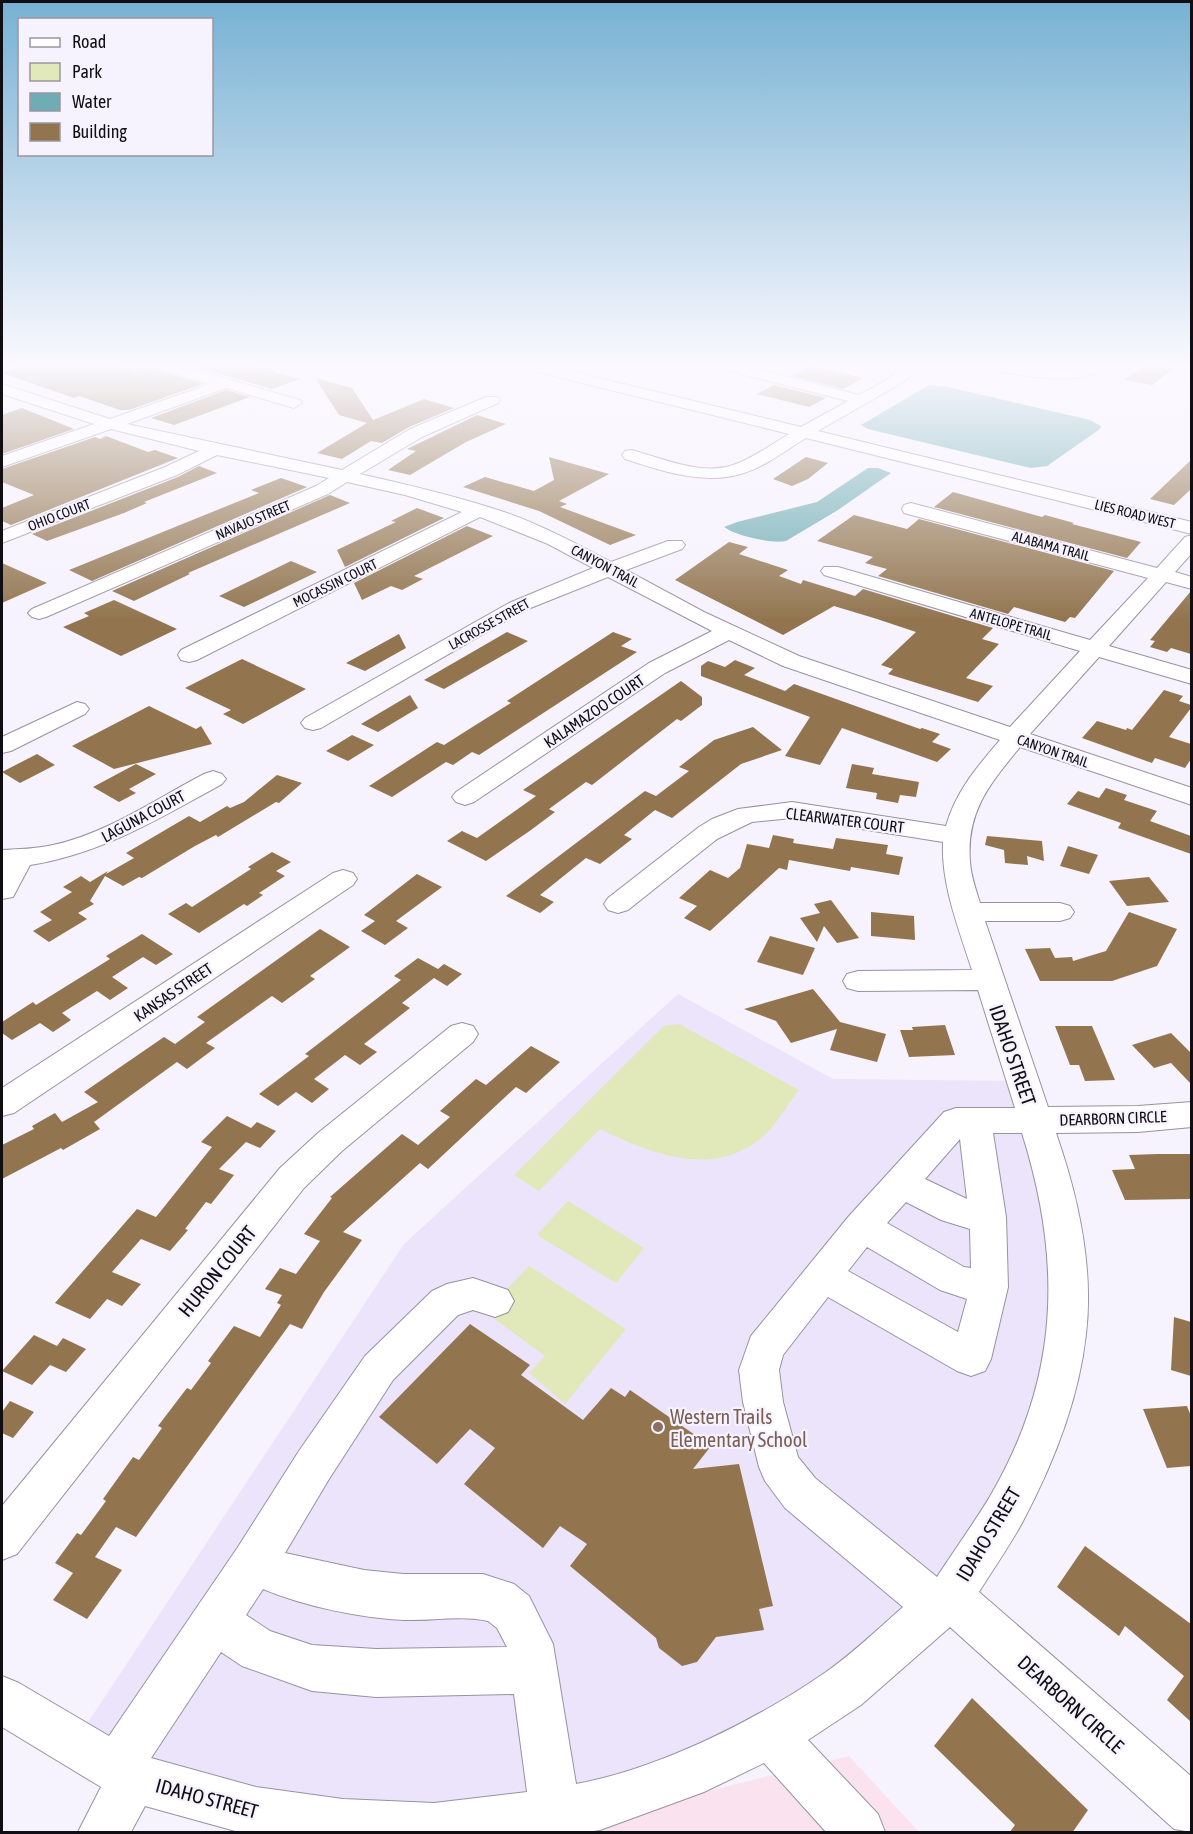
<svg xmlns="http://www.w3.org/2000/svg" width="1193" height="1834" viewBox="0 0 1193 1834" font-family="'Asap Condensed',sans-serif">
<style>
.commercial{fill:#fae3ef}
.built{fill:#ebe4fb}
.green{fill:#e1e8b9}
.water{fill:#6facb3}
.building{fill:#92754f}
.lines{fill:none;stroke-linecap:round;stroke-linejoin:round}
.minor-casing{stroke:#9792a0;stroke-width:2}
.minor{fill:#fff;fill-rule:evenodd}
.education-dot{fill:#8d6e63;stroke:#f6f2fe;stroke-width:2}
.labels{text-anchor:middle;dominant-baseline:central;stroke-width:4.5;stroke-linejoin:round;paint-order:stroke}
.far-street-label{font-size:14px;fill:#100e13;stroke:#f6f2fe}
.street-label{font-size:16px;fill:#100e13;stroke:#f6f2fe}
.near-street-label{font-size:20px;fill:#100e13;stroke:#f6f2fe}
.near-education-label{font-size:20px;fill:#785e54;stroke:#f6f2fe;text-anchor:start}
</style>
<rect width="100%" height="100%" fill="#f6f2fe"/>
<!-- commercial -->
<path class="commercial" d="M849 1756 919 1832H563L562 1828Z"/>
<!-- built -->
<path class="built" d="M678 994 833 1079 1015 1081 1057 1246 1045 1396 944 1587 748 1733 582 1796 429 1816 264 1801 81 1733 404 1244Z"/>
<!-- green -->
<g class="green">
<path d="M679 1024 799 1090C787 1105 776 1126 761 1138 712 1179 650 1153 600 1129L539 1191 514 1175 664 1026Z"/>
<path d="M568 1201 644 1248 616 1283 537 1235Z"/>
<path d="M529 1266 626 1329 565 1404 529 1373 545 1356 485 1312Z"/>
</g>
<!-- water -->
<g class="water">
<path d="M929 385 944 386 1090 420 1101 426 1100 429 1047 466 1031 468 868 429 861 425Z"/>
<path d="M868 468H878L891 473 838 510 786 541C772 544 736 536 724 527L737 522 817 502Z"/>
</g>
<!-- building -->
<g class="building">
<path d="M30 363H109L136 371 148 367 203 384 129 410H120L79 396 74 398 2 373Z"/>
<path d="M181 363H243L300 379 272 389Z"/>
<path d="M1149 363 1174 368 1153 385 1124 380Z"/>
<path d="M812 366 863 378 843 389 792 376Z"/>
<path d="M315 378 352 388 373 420 424 399 454 408 409 427 382 443 371 441 342 459 317 453 367 423 339 415Z"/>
<path d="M774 385 826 398 809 407 757 394Z"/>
<path d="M226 390 250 397 174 425 151 418Z"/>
<path d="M22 408 74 429 2 454V415Z"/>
<path d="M477 415 506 424 466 442 410 475 388 470 416 451 407 449Z"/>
<path d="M106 436 148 452 155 450 178 458 11 525 2 521V508L34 495 2 482V469L95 437 100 439Z"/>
<path d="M549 457 609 474 559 501 567 504 560 507 636 535 610 545 539 511 463 487 485 477 534 491 554 480Z"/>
<path d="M806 457 828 463 808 479 792 486 773 479Z"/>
<path d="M1191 460V489L1174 505 1150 499Z"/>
<path d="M199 466 217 473 144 502 147 503 124 513 47 541 32 534 178 477Z"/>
<path d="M281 478 307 487 92 581 69 570 259 493 251 490Z"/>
<path d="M953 492 1042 517 1045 515 1074 523 1072 524 1141 542 1127 558 934 507Z"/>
<path d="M330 495 350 503 188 573 190 574 134 601 112 591Z"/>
<path d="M417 508 444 518 345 567 337 550 396 522 391 521Z"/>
<path d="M854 515 907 529 919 519 1114 571 1075 618 1070 617 1065 622 1014 607 1008 614 878 576 887 569 865 563 873 557 817 541Z"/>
<path d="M467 526 493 536 414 576 423 579 402 590 391 586 362 600 354 583Z"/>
<path d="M729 542 748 547 739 554 788 570 779 576 801 584 803 580 855 596 863 589 993 628 982 639 999 644 966 678 993 686 978 702 888 674 893 669 881 665 916 632 877 619 834 606 783 635 675 580Z"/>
<path d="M291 561 317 572 244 607 219 596Z"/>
<path d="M2 563 47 583 2 603Z"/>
<path d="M1191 591V654L1171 648 1167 652 1150 647 1155 641 1150 640Z"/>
<path d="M114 600 177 629 121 656 63 627 89 616 84 613Z"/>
<path d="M507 632 528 641 444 689 424 680Z"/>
<path d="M613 632 632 639 621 646 637 652 479 755 472 752 453 765 446 762 392 797 369 786 437 742 444 745 474 726 511 703 507 701Z"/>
<path d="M399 634 406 648 365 671 346 663Z"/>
<path d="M242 659 306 689 243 724 223 714 231 710 185 688Z"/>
<path d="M735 660 755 668 744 675 785 691 794 684 920 729 922 728 940 734 932 742 951 749 937 762 842 728 820 765 785 756 810 717 701 676V666L708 661 725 667Z"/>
<path d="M681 681 702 697V705L681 721 677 719 592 785 586 782 549 809 555 812 531 830 486 861 447 841 462 831 477 838 536 796 523 790Z"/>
<path d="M1164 690 1183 696 1179 701 1191 705V708L1169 737 1191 744V759L1185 768 1155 758 1152 763 1082 738 1097 721 1126 730 1127 728 1132 730Z"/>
<path d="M410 695 418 708 378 732 361 724Z"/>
<path d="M149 706 196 729 201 726 212 744 114 769 72 746Z"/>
<path d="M753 727 782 750 741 764 672 818 655 810 624 835 632 839 600 864 586 858 540 895 554 902 540 913 506 896 645 791 656 796 689 771 679 767 714 740Z"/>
<path d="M352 735 374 745 348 761 326 751Z"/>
<path d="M37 754 55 765 20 783 2 772Z"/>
<path d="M136 764 156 774 129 789 136 793 119 802 93 787Z"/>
<path d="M852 764 874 768 872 774 919 782 916 797 900 795 898 803 876 799 877 793 846 788Z"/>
<path d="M277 775 302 783 279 803 276 802 218 837 216 835 195 846 142 878 139 877 123 886 105 876 90 901 94 904 78 913 87 919 49 942 33 931 52 920 40 912 72 892 63 887 81 876 90 882 108 871 106 874 134 858 126 853 189 816 200 822 227 806 230 808 244 802Z"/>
<path d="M1106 788 1127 795 1124 800 1157 811 1150 821 1191 836V854L1118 828 1121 823 1067 804 1078 791 1099 798Z"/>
<path d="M773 835 794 839 793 843 833 849 836 838 888 845 886 854 903 857 899 875 851 867 850 871 789 860 787 870 779 868 710 931 684 918 697 906 679 898 710 870 728 878 740 868 747 844 769 848Z"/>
<path d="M987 836 1042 841 1044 861 1027 856 1028 865 1005 863 1004 850 985 845Z"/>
<path d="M1068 846 1098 855 1089 874 1060 866Z"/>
<path d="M272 852 291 862 276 871 285 876 259 893 263 895 247 906 244 904 199 933 168 914 186 903 192 907 251 869 248 867Z"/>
<path d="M417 874 442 887 396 921 408 928 385 945 361 931 375 921 364 915Z"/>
<path d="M1149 877 1169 902 1127 906 1109 881Z"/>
<path d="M831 900 859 938 837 943 824 926 817 942 800 918 820 913 814 904Z"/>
<path d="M871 912 914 916 915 940 871 936Z"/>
<path d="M1129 912 1177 929 1157 966 1112 981H1040L1025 949 1050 948 1055 958 1072 957 1073 961 1106 951Z"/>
<path d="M320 929 350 947 310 976 315 979 282 1003 272 996 206 1043 215 1048 187 1069 177 1062 94 1122 100 1129 63 1150 61 1148 2 1179V1145L34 1129 32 1126 55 1113 62 1122 98 1102 84 1092 164 1037 175 1044 205 1022 197 1017Z"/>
<path d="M142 934 173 954 156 965 143 957 112 977 128 988 110 1000 97 991 62 1013 71 1020 53 1032 40 1023 12 1040 2 1033V1022L33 1002 36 1005 110 959 106 956Z"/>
<path d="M770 936 815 948 803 975 757 962Z"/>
<path d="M418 958 438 969 444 964 462 974 447 986 434 978 402 1003 410 1008 364 1044 377 1052 360 1065 345 1055 314 1079 329 1089 312 1103 296 1092 278 1106 259 1094 309 1056 305 1054 401 980 394 976Z"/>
<path d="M813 989 840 1022 886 1034 877 1062 830 1050 837 1029 791 1043 776 1021 744 1009Z"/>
<path d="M945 1025 955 1055 909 1057 900 1030H913L912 1027Z"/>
<path d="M1055 1026H1092L1115 1080 1085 1081 1079 1065H1070Z"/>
<path d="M1171 1033 1191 1053V1084L1171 1063 1154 1068 1132 1045Z"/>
<path d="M531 1046 560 1062 526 1093 516 1087 428 1169 420 1163 343 1232 362 1240 324 1292 302 1329 290 1324 136 1537 116 1527 95 1557 122 1570 87 1619 53 1600 73 1573 55 1563 77 1533 81 1535 106 1501 103 1499 133 1457 139 1460 162 1428 158 1426 187 1388 191 1390 211 1363 208 1361 234 1326 260 1337 281 1305 277 1303 282 1295 265 1289 280 1268 296 1274 320 1241 304 1234 332 1198 330 1197 402 1134 418 1145 450 1117 440 1111 476 1079 486 1085Z"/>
<path d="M227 1116 251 1128 257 1122 276 1131 260 1148 246 1142 219 1169 234 1175 211 1204 206 1202 185 1229 188 1230 170 1251 141 1239 112 1272 141 1284 122 1306 107 1299 90 1319 55 1303 137 1209 156 1217 212 1147 201 1142Z"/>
<path d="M1158 1154H1191V1199L1125 1200 1112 1170 1135 1169 1129 1155Z"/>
<path d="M1174 1317 1191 1322V1376L1171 1370Z"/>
<path d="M470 1324 530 1365 521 1375 583 1420 611 1388 625 1397 630 1390 711 1446 693 1469 739 1464 773 1606 759 1609 764 1630 716 1637 697 1662 682 1666 659 1648 656 1638 570 1566 587 1544 560 1526 543 1548 464 1484 495 1448 470 1429 437 1464 379 1417Z"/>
<path d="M34 1335 57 1346 63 1338 86 1349 66 1372 50 1365 32 1385 2 1371Z"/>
<path d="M10 1401 34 1412 13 1438 2 1433V1412Z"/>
<path d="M1187 1406 1191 1416V1466L1167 1468 1143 1409Z"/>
<path d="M1085 1546 1191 1624V1722L1167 1700 1184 1676 1125 1626 1119 1636 1057 1587Z"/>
<path d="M972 1698 1088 1810 1072 1833H1009L1015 1825 934 1746Z"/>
</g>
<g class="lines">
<defs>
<g id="minor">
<path d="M148 363H172L300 400 302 403 294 408 226 388 127 424 342 470 410 429 486 397H498L500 400 498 403 422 437 360 474C409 485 460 497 507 513 543 526 577 544 611 562L668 541H682L685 545 682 549 626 570 704 612 799 656 1010 727 1080 651 824 575 821 571 824 567H838L1090 640 1148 578 904 513 902 509 904 505 911 503 1157 568 1185 537 1192 535V553L1175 572 1192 577V589L1166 582 1109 646 1192 670V684L1099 657 1030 734 1192 788V805L1020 747C990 784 966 811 970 862 971 876 976 890 980 903H1060L1070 906 1074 912 1070 918 1060 921H985L1048 1107 1138 1106 1192 1102V1127L1138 1132 1056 1133C1078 1196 1094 1266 1086 1334 1079 1399 1053 1465 1022 1523 1009 1547 993 1569 979 1592L1192 1777V1832L1174 1829 950 1627 861 1705 808 1740 878 1814 885 1832H826L764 1763 704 1792 600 1830 588 1832H239L145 1806 131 1832H78L101 1787 2 1727V1676L19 1683 109 1736 238 1547 299 1451 365 1356 432 1291 447 1284 473 1278 508 1290 514 1301 508 1312 495 1317 473 1310 458 1315 393 1380 329 1479 285 1553 364 1570 403 1574H483L514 1584 529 1596 553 1644 576 1784C658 1769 757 1720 826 1672 853 1653 878 1629 903 1607L785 1508 765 1481 759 1467 743 1402 739 1370 751 1336 849 1216 944 1112 956 1108H1015L978 990 858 991 847 988 843 981 847 974 858 971 972 970C959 929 941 885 943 842L792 818 752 822 717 839 628 910 618 913 608 910 604 904 608 898 699 827 712 819 738 809 792 802 946 826C956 791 977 767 1000 740L783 666 729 640 665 673 474 802 465 805 456 802 452 797 456 792 649 663 712 631 608 577 523 611 321 728 313 730 305 728 301 723 305 718 509 603 593 568 548 544 480 517 197 660 189 662 181 660 178 655 181 650 462 512 405 495 347 482 328 494 46 617 39 619 32 617 28 613 32 609 316 486 329 478 217 455 177 475 2 543V531L165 467 199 451 111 429 2 467V456L94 424 2 394V384L110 419 210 384 150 366ZM993 1133H1022C1062 1260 1060 1375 992 1493 975 1522 955 1549 937 1577L815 1478 798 1457 783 1402 779 1370 783 1355 828 1297 957 1371 971 1376 985 1371 991 1359 1008 1287 1006 1217ZM960 1139 967 1199 925 1179ZM906 1202 941 1220 970 1229 971 1268 964 1267 887 1223ZM867 1247 940 1290 967 1299 958 1332 848 1271ZM263 1589C304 1606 359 1618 404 1620 431 1621 461 1615 488 1621L497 1628 507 1647 376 1649 312 1645 270 1631 246 1615ZM221 1652 242 1666 312 1691 376 1697 514 1694 527 1792 434 1803 343 1799 256 1787 151 1758Z"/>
<path d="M511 363H537L801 427 848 401 709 366 707 363H733L859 395C875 386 894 379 903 363H918L909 377 898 385 818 431 1192 522V534L806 438C786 450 766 466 744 473 706 486 661 471 625 459L622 455 625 451 631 450C663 458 702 477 736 464 754 457 772 444 789 434L513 366Z"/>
<path d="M975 363C1003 363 1030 369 1058 370 1077 370 1094 363 1113 363 1089 391 1009 374 977 366Z"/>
<path d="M77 702 85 704 89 709 85 714 11 751 2 753V737Z"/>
<path d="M213 771 222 774 226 779 222 784C160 818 101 854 30 865L13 897 2 899V850C19 849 35 849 53 845 106 834 156 799 204 774Z"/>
<path d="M343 870 353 873 357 879 353 885 14 1113 2 1116V1088L333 873Z"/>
<path d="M462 1023 473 1026 478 1034 473 1042 342 1151 304 1188 17 1554 2 1560V1506L280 1168 318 1133 451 1026Z"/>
</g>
</defs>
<!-- minor casing -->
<use href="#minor" class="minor-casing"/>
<!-- minor -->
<use href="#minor" class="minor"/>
</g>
<!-- sky -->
<linearGradient id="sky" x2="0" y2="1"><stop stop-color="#77b1d3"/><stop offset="0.59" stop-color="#fbf9ff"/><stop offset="1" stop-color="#fbf9ff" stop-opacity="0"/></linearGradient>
<rect width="1193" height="620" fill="url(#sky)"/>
<!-- markers -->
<circle class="education-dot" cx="658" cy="1427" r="6"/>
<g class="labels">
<!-- far-street labels -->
<g class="far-street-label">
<text transform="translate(1135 514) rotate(14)">LIES ROAD WEST</text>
<text transform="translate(59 515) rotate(-21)">OHIO COURT</text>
<text transform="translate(253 520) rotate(-23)">NAVAJO STREET</text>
<text transform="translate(1051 546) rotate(15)">ALABAMA TRAIL</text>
<text transform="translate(605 566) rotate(28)">CANYON TRAIL</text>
<text transform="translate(335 583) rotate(-26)">MOCASSIN COURT</text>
<text transform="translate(489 624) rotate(-29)">LACROSSE STREET</text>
<text transform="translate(1011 624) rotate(16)">ANTELOPE TRAIL</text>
<text transform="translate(1053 751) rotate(19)">CANYON TRAIL</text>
</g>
<!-- street labels -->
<g class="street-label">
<text transform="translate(594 711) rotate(-34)">KALAMAZOO COURT</text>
<text transform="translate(143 816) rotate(-28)">LAGUNA COURT</text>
<text transform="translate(845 820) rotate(7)">CLEARWATER COURT</text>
<text transform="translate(173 992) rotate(-34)">KANSAS STREET</text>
<text transform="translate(1113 1118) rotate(-2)">DEARBORN CIRCLE</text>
</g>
<!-- near-street labels -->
<g class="near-street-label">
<text transform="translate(1013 1055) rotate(71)">IDAHO STREET</text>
<text transform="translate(217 1271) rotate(-51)">HURON COURT</text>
<text transform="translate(988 1534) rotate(-59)">IDAHO STREET</text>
<text transform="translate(1071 1704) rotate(42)">DEARBORN CIRCLE</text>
<text transform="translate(207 1798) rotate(15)">IDAHO STREET</text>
</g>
<!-- near-education labels -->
<g class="near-education-label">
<text x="670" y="1416">Western Trails<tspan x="670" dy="23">Elementary School</tspan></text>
</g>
</g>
<!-- border -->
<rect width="1193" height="1834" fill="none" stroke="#100e13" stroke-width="6"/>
<!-- legend -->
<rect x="18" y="18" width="195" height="138" fill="#f6f2fe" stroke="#9a97a0" stroke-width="1.5"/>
<rect x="30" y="38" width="30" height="9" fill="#ffffff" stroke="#9a97a0" stroke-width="1.5"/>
<text x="72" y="48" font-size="18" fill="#100e13">Road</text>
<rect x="30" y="63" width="30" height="18" fill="#e1e8b9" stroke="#9a97a0" stroke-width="1.5"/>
<text x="72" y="78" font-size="18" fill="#100e13">Park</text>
<rect x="30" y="93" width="30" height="18" fill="#6facb3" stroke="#9a97a0" stroke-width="1.5"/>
<text x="72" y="108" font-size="18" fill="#100e13">Water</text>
<rect x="30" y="123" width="30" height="18" fill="#92754f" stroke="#9a97a0" stroke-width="1.5"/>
<text x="72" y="138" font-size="18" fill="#100e13">Building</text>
</svg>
